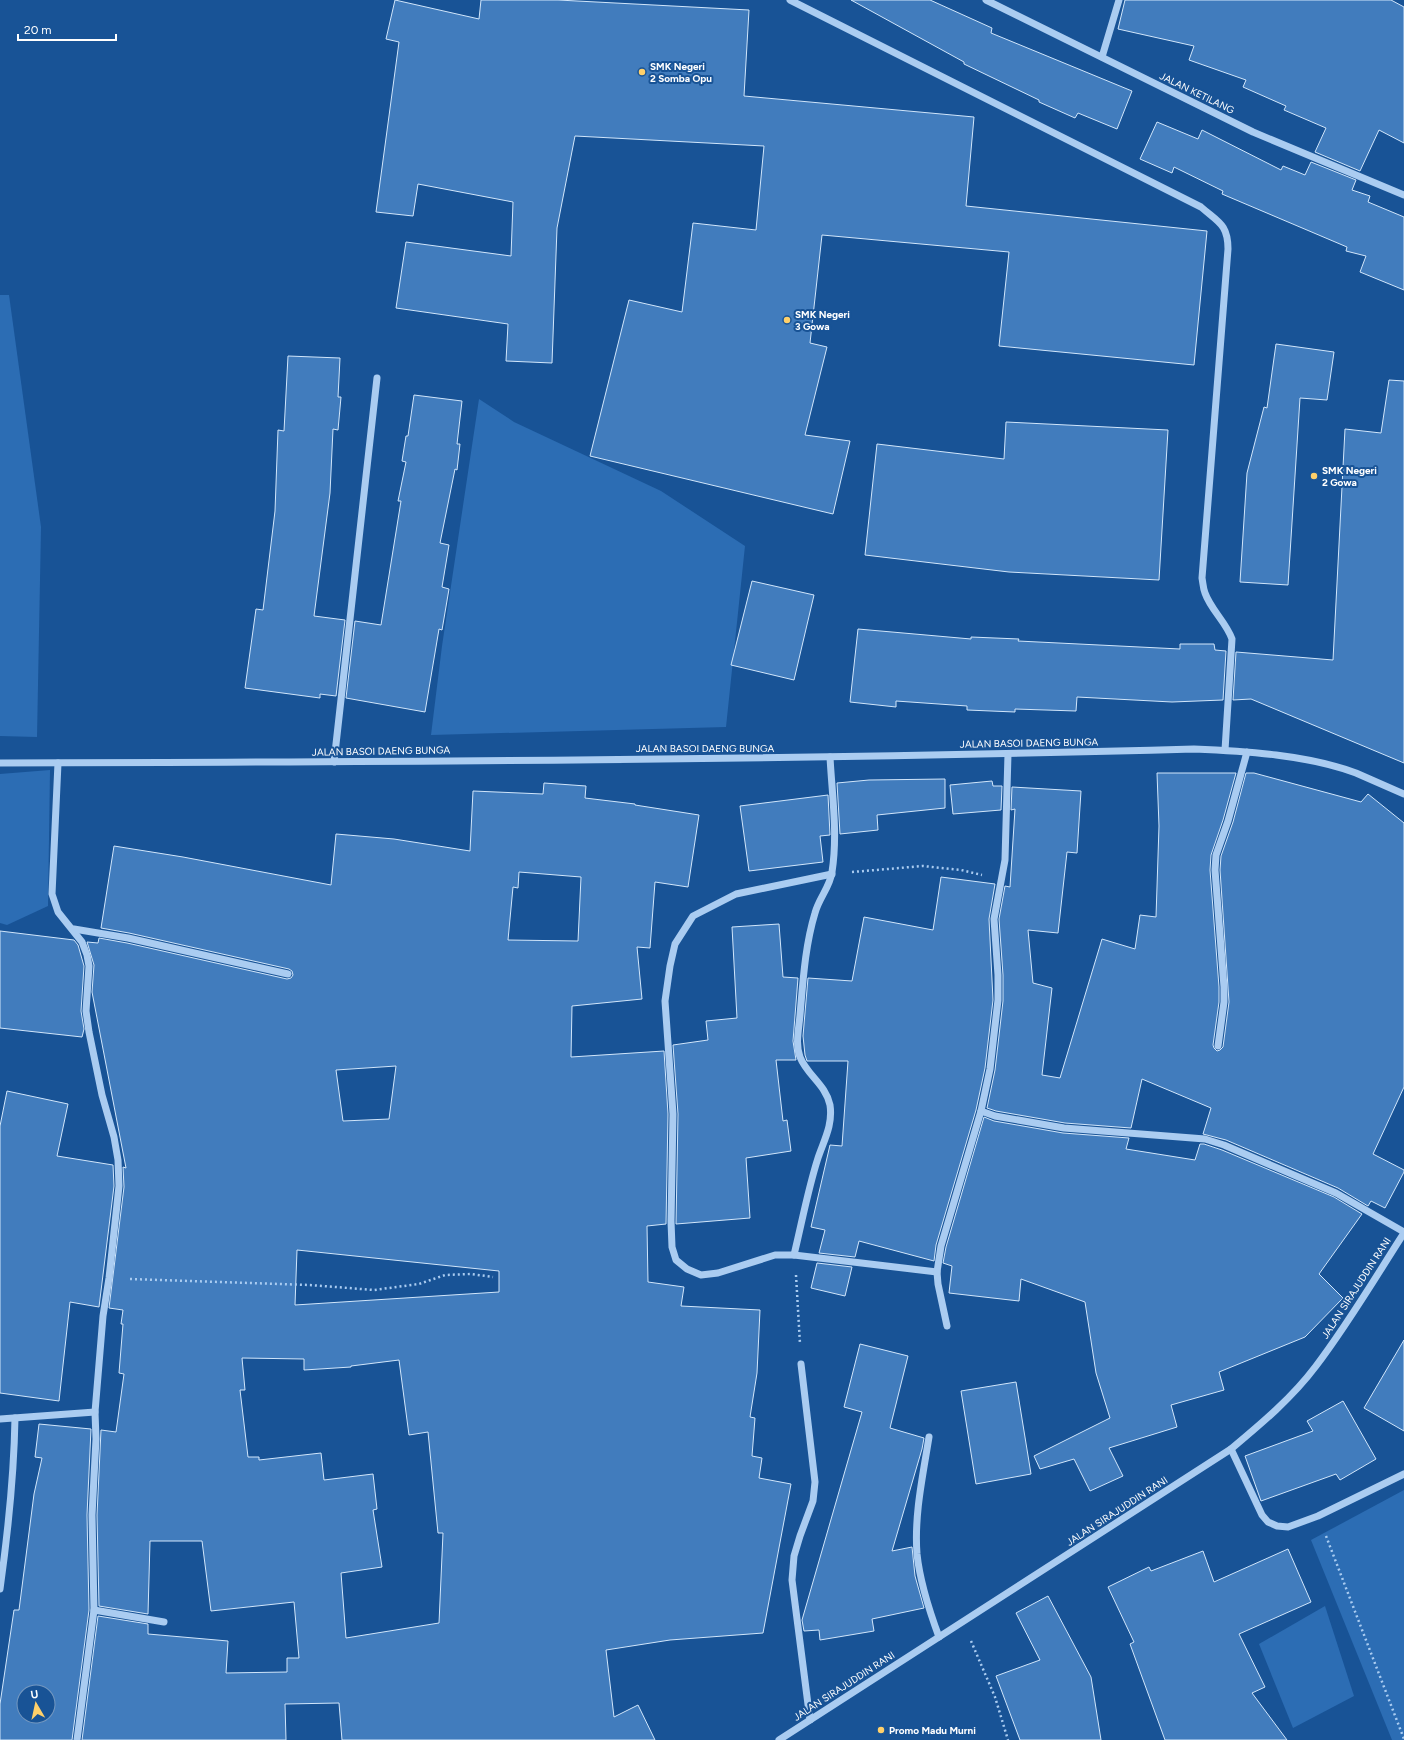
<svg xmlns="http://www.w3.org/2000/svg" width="1404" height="1740" viewBox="0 0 1404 1740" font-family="Figtree,sans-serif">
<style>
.green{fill:#2c6db4}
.building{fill:#417cbd;stroke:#d1e6fb;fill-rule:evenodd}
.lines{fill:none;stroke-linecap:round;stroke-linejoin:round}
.path{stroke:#aaccf1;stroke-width:2.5;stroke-dasharray:2 3;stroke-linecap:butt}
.minor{stroke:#aaccf1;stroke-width:7}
.poi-dot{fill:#ffd06a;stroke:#185396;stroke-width:1.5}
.labels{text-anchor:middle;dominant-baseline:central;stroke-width:4;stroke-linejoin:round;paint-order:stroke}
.poi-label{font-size:10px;font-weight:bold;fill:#fff;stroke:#185396;text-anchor:start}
.street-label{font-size:10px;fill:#fff;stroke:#185396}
</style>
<rect width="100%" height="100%" fill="#185396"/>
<!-- green -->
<g class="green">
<path d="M0 295H9L41 527 37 737 0 736Z"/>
<path d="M479 399 514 422 661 491 745 546 726 727 431 735 442 646Z"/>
<path d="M50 770 48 906 7 925 0 923V774Z"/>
<path d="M1404 1490V1740H1392L1311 1540Z"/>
<path d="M1325 1606 1354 1696 1293 1728 1259 1644Z"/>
</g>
<!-- building -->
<g class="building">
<path d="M395 0 479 19 481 0H558L749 10 744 96 974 117 966 206 1207 231 1194 365 999 346 1009 252 822 235 810 343 827 347 805 435 850 441 833 514 590 456 629 300 682 312 693 223 756 230 764 146 575 136 557 228 552 363 506 361 508 324 396 308 406 242 511 256 513 202 418 184 413 216 376 212 399 42 386 39Z"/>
<path d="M851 0H930L992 28 991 33 1132 91 1117 129 1078 113 1075 118 1039 102V100L964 64V62Z"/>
<path d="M1125 0H1391L1404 7V143L1379 130 1360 171 1315 152 1326 128 1284 110 1286 106 1243 87 1246 80 1189 60 1194 46 1118 29Z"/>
<path d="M1157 122 1198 139 1202 130 1281 170 1283 166 1305 175 1311 162 1356 180 1352 190 1370 196 1368 202 1404 217V290L1360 272 1366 256 1346 251 1347 247 1222 194 1223 191 1174 167 1172 173 1140 159Z"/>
<path d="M1276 344 1334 352 1327 400 1300 398 1288 585 1240 582 1247 473 1264 407 1267 408Z"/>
<path d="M288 356 340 358 338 397H341L338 430 333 429 330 493 314 616 345 620 336 696 320 694V698L245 688 256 609 263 610 275 511 278 430 284 431Z"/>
<path d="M1389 380 1404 381V763L1251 699 1233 700 1236 652 1333 660 1345 429 1381 433Z"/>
<path d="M414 395 462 401 457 444H460L457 470 455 469 440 543 449 545 442 587 449 589 442 630 439 629 425 712 346 698 355 621 381 625 401 501H398L406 462 402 461 406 436H408Z"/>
<path d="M1006 422 1168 430 1159 580 1009 572 865 555 877 444 1004 459Z"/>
<path d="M752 581 814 595 794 680 731 665Z"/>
<path d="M858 629 971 639V637L1019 639 1018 641 1180 649V644H1214L1215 650 1226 651 1223 700 1172 702 1077 697 1076 711 1015 709V712L967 710V706L896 701V707L850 702Z"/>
<path d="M1157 773H1236L1223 820 1211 855 1210 870 1219 987V1002L1213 1045 1214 1048 1217 1051 1220 1050 1223 1047 1229 1002 1220 870 1221 856 1233 822 1246 773H1254L1361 802 1368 794 1404 823V1087L1373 1154 1404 1170V1172L1385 1208 1371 1201 1368 1206 1338 1188 1226 1140 1203 1134 1211 1108 1142 1079 1131 1128 1065 1123 996 1111 987 1108 995 1070 1003 1001V975L999 919 1005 886 1010 887 1015 809 1011 810 1012 787 1081 791 1077 853 1067 852 1058 933 1028 930 1033 983 1052 988 1042 1075 1060 1078 1102 939 1135 949 1140 915 1156 917 1159 826Z"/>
<path d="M945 779V808L877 815 878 830 840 834 837 783 869 780Z"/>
<path d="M992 781 993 786H1002L1001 810 953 814 950 785Z"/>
<path d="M544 783 586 786 585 798 635 804V805L699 815 688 887 655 882 650 948 637 947 642 999 572 1006 571 1057 664 1051 668 1114 666 1224 647 1226 648 1282 684 1287 681 1306 760 1310 757 1373 750 1417 755 1418 752 1456 762 1458 759 1478 791 1484 763 1633 670 1640 606 1650 614 1717 638 1705 655 1740H342L339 1703 285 1704 286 1740H82L98 1616 148 1624V1634L228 1641 226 1673 287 1672V1658H299L294 1602 211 1611 202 1541H150L148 1614 99 1606 97 1515 101 1430 116 1432 124 1374 119 1373 123 1324H121L123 1310 109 1308 124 1187 123 1167 126 1168 92 992 94 965 87 942 98 943 99 938 127 943 287 979 291 978 293 975 292 971 289 969 129 933 101 928 114 846 183 857 331 885 336 834 394 839 470 851 473 791 543 794ZM519 872 581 877 578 941 508 940 513 887 518 888ZM396 1066 389 1119 343 1121 336 1070ZM297 1250 499 1271V1292L295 1305ZM242 1358 304 1359V1370L351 1367V1366L399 1360 409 1435 428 1432 438 1533H443L439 1623 346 1638 341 1573 382 1567 373 1510 377 1509 373 1474 324 1480 321 1453 259 1460V1457H248L240 1390H245Z"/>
<path d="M828 795 830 835 820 836 823 862 749 871 740 806Z"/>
<path d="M941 877 995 884 989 919 993 1000 985 1068 976 1110 936 1245 934 1261 859 1241 855 1257 819 1253 825 1230 811 1227 830 1145 842 1146 848 1061H807L805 1055 803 1036 808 978 852 981 864 917 933 930Z"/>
<path d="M779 924 783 977 798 978 793 1041 796 1060H776L783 1121 787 1120 791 1151 746 1158 750 1218 676 1224 678 1114 673 1045 708 1040 706 1021 737 1018 732 927Z"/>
<path d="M0 931 74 940 78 945 84 966 81 1011 84 1029 82 1037 0 1028Z"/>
<path d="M7 1091 68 1104 57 1156 113 1165 114 1186 99 1307 70 1302 59 1401 0 1393V1126Z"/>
<path d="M984 1117 994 1121 1063 1133 1129 1138 1126 1149 1195 1160 1200 1144H1204L1222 1150 1334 1197 1362 1214 1319 1274 1343 1298 1305 1337 1219 1372 1224 1390 1171 1405 1177 1427 1109 1448 1123 1476 1090 1491 1074 1459 1040 1469 1034 1456 1110 1418 1096 1373 1085 1302 1021 1279 1019 1301 949 1293 952 1266 943 1263 946 1247Z"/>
<path d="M817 1263 852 1267 845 1296 811 1288Z"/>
<path d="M1404 1340V1431L1364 1408Z"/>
<path d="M860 1344 908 1356 890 1428 924 1438 922 1449 892 1551 912 1547 915 1576 924 1608 872 1619 874 1631 820 1640 819 1630 804 1631 802 1620 862 1412 844 1407Z"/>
<path d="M1016 1382 1031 1474 976 1484 961 1391Z"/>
<path d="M1343 1401 1376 1459 1340 1480 1336 1474 1261 1501 1245 1456 1313 1431 1307 1421Z"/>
<path d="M39 1424 91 1429 87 1515 89 1610 72 1740H0V1704L14 1610H19L34 1494 42 1458 35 1457ZM24 1692H48V1716H24Z"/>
<path d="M1288 1549 1311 1602 1239 1634 1265 1687 1252 1693 1287 1740H1165L1130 1644 1134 1642 1108 1587 1149 1567 1151 1571 1203 1551 1214 1582Z"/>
<path d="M1048 1596 1091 1677 1101 1740H1020L996 1676 1040 1660 1016 1613Z"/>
</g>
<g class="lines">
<!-- path -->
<g class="path">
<path d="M852 872 923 866 961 870 982 875"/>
<path d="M796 1275 800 1344"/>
<path d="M130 1279 310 1285 374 1290 419 1284 445 1275 471 1274 493 1277"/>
<path d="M1326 1536 1404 1739"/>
<path d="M971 1641 995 1697 1008 1740"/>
</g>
<!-- minor -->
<g class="minor">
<path d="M790 0 1201 207C1218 222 1228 224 1228 249L1202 578C1203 583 1203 588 1205 593 1211 610 1226 622 1232 639L1225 750"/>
<path d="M986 0 1253 132 1404 195"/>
<path d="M1102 57 1119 0"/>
<path d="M1008 754 1005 860 994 919 998 975V1000L990 1069 981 1111 995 1116 1064 1128 1205 1139 1224 1145 1336 1193 1404 1232"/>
<path d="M334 762 377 378"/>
<path d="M0 763C398 762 796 760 1194 749 1245 751 1308 755 1356 773 1372 780 1388 787 1404 794"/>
<path d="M58 763 52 894 58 912 82 942 87 955 89 966 86 1011 89 1032 102 1095 114 1137 118 1160 119 1186 109 1278 103 1316 95 1412 96 1439 92 1515 94 1610 77 1740"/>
<path d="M832 874 736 894 693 916 675 944 670 966 665 1001 673 1114 671 1221 672 1247 676 1260 687 1269 701 1275 718 1273 775 1255H794L937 1272"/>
<path d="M74 929 128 938 288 974"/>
<path d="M1218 1046 1224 1002V987L1215 870 1216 855 1228 821 1247 752"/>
<path d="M794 1255C802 1222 808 1189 818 1158 824 1140 833 1125 830 1105 826 1085 807 1075 800 1057 795 1044 799 1028 800 1015 803 981 805 946 815 913 819 898 830 887 832 872 838 834 832 795 830 757"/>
<path d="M947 1326 938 1284 937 1272 941 1246 981 1111"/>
<path d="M801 1364 815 1482 813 1501 800 1536 794 1556 792 1580 810 1720"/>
<path d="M0 1419 95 1412"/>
<path d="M929 1437C923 1475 914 1515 917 1554 920 1583 929 1610 939 1637"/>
<path d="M1231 1449 1262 1515 1268 1522 1277 1526 1288 1527 1318 1516 1404 1474"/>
<path d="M0 1589C8 1532 14 1475 15 1418"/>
<path d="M94 1610 164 1622"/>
<path d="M779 1740 1231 1449C1261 1424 1292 1398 1316 1366 1348 1324 1375 1278 1404 1233"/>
</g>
</g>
<!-- markers -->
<g class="poi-dot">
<circle cx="642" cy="72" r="4"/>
<circle cx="787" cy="320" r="4"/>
<circle cx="1314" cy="476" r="4"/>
<circle cx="881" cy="1730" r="4"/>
</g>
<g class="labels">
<!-- poi labels -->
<g class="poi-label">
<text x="650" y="66">SMK Negeri<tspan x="650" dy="12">2 Somba Opu</tspan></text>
<text x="795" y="314">SMK Negeri<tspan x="795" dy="12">3 Gowa</tspan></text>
<text x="1322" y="470">SMK Negeri<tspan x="1322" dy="12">2 Gowa</tspan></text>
<text x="889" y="1730">Promo Madu Murni</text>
</g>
<!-- street labels -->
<g class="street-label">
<text transform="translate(1197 93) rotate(26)">JALAN KETILANG</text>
<text transform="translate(1029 743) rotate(-1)">JALAN BASOI DAENG BUNGA</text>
<text x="705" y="748">JALAN BASOI DAENG BUNGA</text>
<text transform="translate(381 751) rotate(-1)">JALAN BASOI DAENG BUNGA</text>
<text transform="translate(1356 1288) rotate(-57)">JALAN SIRAJUDDIN RANI</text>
<text transform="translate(1117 1511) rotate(-33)">JALAN SIRAJUDDIN RANI</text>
<text transform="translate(844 1686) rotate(-33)">JALAN SIRAJUDDIN RANI</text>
</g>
</g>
<!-- north arrow -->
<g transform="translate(36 1704) rotate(351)"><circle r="19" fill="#185396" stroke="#7498c0"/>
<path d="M0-3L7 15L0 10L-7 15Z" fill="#ffd06a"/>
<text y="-6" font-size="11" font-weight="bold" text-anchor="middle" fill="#ffffff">U</text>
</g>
<!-- scale -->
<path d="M18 34v6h98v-6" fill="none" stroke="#ffffff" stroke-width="2"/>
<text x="24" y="34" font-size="12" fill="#ffffff" stroke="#185396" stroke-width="3" paint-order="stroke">20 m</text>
</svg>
